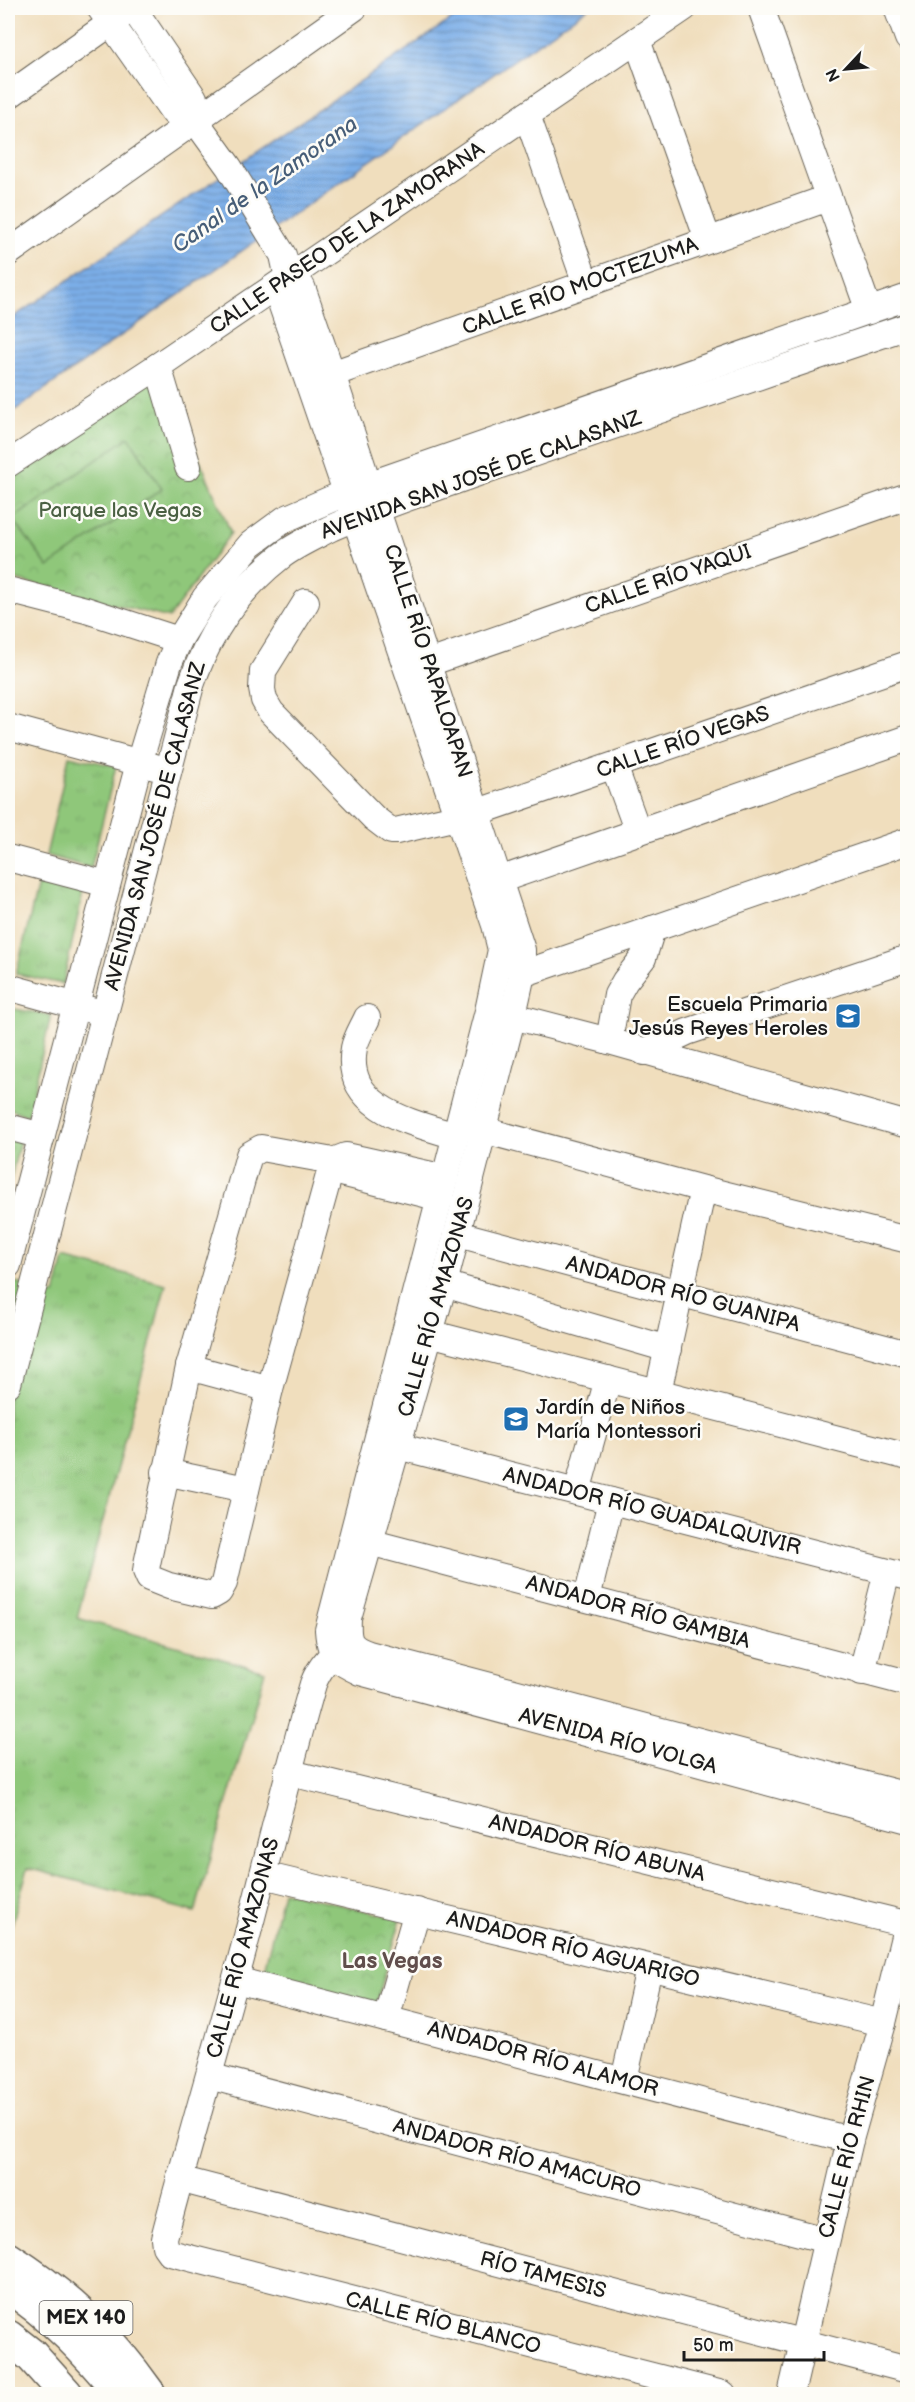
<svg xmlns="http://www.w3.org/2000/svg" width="915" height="2402" viewBox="0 0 915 2402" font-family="'Balsamiq Sans',sans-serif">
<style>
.grass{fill:url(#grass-tufts);stroke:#56724b;stroke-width:1.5}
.park{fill:url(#park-crowns);stroke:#56724b;stroke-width:1.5}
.garden{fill:#8fc77a;stroke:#56724b;stroke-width:1.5}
.water{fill:url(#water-rules);stroke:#4c6582;stroke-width:1.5}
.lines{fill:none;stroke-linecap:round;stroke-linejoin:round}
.minor-casing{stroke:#666054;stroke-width:28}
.major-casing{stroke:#666054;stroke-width:36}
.minor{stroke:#fff;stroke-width:26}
.major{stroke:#fff;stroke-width:33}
.labels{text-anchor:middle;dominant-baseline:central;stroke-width:5;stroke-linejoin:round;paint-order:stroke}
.shield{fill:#fdfcf7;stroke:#605f5e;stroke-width:1.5}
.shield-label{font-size:20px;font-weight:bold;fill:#1c1c1c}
.street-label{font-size:21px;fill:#1c1c1c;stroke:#fdfcf7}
.park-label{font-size:21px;fill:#4a6042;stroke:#fdfcf7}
.poi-label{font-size:21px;fill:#1c1c1c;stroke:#fdfcf7;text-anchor:end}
.water-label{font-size:22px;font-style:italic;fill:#475e78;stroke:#fdfcf7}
.neighbourhood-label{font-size:22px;font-weight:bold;fill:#614e4c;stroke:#fdfcf7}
</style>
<defs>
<pattern id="grass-tufts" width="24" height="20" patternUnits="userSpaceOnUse" patternTransform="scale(1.5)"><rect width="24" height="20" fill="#8fc77a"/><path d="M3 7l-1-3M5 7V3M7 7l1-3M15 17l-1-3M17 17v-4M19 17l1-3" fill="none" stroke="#7baa69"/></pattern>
<pattern id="park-crowns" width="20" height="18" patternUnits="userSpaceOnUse" patternTransform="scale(1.5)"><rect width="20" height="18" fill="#8fc77a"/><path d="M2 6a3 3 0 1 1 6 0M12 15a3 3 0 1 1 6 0" fill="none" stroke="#7baa69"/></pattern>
<pattern id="water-rules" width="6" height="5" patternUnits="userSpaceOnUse" patternTransform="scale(1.5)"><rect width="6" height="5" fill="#7caee8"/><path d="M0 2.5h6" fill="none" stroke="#658dbb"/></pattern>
</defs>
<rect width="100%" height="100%" fill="#fdfcf7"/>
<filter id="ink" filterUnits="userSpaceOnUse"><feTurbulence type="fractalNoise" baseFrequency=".0167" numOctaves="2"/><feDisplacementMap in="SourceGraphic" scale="12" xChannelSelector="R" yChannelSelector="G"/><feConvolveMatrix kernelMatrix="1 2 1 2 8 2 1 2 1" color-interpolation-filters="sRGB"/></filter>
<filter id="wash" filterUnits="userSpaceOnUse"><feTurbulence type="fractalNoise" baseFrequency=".008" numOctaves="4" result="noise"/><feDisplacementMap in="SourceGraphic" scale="24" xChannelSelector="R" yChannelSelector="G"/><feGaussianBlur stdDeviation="1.35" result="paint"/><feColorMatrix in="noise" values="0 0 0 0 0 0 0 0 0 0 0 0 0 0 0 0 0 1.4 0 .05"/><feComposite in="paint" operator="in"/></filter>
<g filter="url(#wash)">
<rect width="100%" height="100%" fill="#f0debd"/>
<!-- grass -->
<g class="grass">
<path d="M69 756 116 766 91 868 46 855Z"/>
<path d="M39 880 83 893 63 984 16 974Z"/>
<path d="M8 1008 51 1015 28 1116 8 1108Z"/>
<path d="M8 1138 20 1140 8 1190Z"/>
<path d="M64 1258 166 1284 77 1618 265 1671 195 1912 28 1868 8 1938V1280L55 1295Z"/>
</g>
<!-- park -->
<g class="park">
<path d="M161 369 231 533 169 618 8 578V472Z"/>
<path d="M283 1891 401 1919 375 2008 263 1974Z"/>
</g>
<!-- garden -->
<path class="garden" d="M129 437 162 489 48 567 13 519Z"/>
<!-- water -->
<path class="water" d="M468 8H588L8 415V321Z"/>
</g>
<g filter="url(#ink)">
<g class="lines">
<defs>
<g id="minor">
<path d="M100 8 174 113 195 120"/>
<path d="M133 8 194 98 195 120 229 167 283 255 288 278 279 297 495 925 501 950 488 1011 328 1630C330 1657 337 1661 360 1672L908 1820"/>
<path d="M761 8 869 311"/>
<path d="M897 8 908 38"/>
<path d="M637 40 708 240"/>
<path d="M8 96 132 8"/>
<path d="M527 115 586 284"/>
<path d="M8 253 354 8"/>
<path d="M288 278 302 287 332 374 522 950V974L513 1015 444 1284 348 1618C347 1640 348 1647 369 1654L908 1796"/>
<path d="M158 366 188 467"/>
<path d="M332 374 828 198"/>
<path d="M8 464 158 366 684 8"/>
<path d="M8 590 86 610 179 640"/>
<path d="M306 602 263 671 262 689 264 700 271 712 374 818 391 831H396L478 812 908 664"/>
<path d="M429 663 908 496"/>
<path d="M8 727 155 767"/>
<path d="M614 766 638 832"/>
<path d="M8 858 107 884"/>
<path d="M485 885 908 738"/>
<path d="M522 974 908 841"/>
<path d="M8 987 91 1010"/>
<path d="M497 1012 609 1041 908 1125"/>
<path d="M367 1018C363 1027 356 1038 354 1048 343 1109 413 1123 456 1136"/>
<path d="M609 1041 617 995 625 981 643 958 652 929"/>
<path d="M644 1052 687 1032 908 958"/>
<path d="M468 1126 703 1189 908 1240"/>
<path d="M8 1127 42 1136"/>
<path d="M333 1161 270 1389 224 1583 219 1592 212 1596 169 1586 149 1578 146 1571 147 1564 189 1367 249 1155 261 1148 333 1161 346 1156 445 1178"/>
<path d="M333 1161 341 1173 440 1198"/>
<path d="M458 1234 908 1354"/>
<path d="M8 1265 139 763 169 663 179 640 205 598 251 544 285 519 345 493 908 297"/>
<path d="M444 1284 668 1349"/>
<path d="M429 1333 908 1457"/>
<path d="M189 1367 270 1389"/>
<path d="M8 1384 191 685C208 635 238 590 280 557 295 545 314 537 331 528 378 507 427 491 475 474 619 423 763 375 908 326"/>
<path d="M658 1392 703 1189"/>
<path d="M397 1446 908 1577"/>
<path d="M165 1472 246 1489"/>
<path d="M577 1492 608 1379"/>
<path d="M369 1542 908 1683"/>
<path d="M587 1598 611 1501"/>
<path d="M347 1643C331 1655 320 1666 313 1684 288 1770 268 1857 245 1944 219 2042 190 2139 164 2238L165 2246 170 2253 723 2394"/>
<path d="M862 1672 887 1572"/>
<path d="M287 1772 906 1924"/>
<path d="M263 1875 883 2023"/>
<path d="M236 1980 850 2140"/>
<path d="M386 2019 417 1911"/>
<path d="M209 2076 826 2240"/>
<path d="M624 2080 649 1968"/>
<path d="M179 2179 908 2370"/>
<path d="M791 2394 850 2140 883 2023 908 1920"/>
</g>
<g id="major">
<path d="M8 2259C69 2298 107 2335 149 2394"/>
<path d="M8 2286C52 2314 89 2354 122 2394"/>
<path d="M8 2337 31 2355 66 2394"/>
</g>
</defs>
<!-- minor casing -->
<use href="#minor" class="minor-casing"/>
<!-- major casing -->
<use href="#major" class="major-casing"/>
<!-- minor -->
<use href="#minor" class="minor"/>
<!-- major -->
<use href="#major" class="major"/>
</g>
</g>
<!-- icons -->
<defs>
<symbol id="school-square" viewBox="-11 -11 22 22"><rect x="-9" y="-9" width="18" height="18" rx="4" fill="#1f6fb2" stroke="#fdfcf7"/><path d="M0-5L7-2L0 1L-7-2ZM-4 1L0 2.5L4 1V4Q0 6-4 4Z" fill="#fff"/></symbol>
</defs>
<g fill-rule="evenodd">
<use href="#school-square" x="833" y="1001" width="30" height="30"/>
<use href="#school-square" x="501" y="1404" width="30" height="30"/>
</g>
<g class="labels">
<!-- shield labels -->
<rect class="shield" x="39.5" y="2301" width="93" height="34" rx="4.5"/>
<g class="shield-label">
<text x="86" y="2318">MEX 140</text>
</g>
<!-- street labels -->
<g class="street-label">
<text transform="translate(347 238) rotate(-34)">CALLE PASEO DE LA ZAMORANA</text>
<text transform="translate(580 286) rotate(-20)">CALLE RÍO MOCTEZUMA</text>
<text transform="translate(481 475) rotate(-20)">AVENIDA SAN JOSÉ DE CALASANZ</text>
<text transform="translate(668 579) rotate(-19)">CALLE RÍO YAQUI</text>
<text transform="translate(428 661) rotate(72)">CALLE RÍO PAPALOAPAN</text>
<text transform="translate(683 742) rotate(-19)">CALLE RÍO VEGAS</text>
<text transform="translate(155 826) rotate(-75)">AVENIDA SAN JOSÉ DE CALASANZ</text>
<text transform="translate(683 1294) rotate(15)">ANDADOR RÍO GUANIPA</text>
<text transform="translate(436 1307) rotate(-74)">CALLE RÍO AMAZONAS</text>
<text transform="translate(652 1511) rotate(14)">ANDADOR RÍO GUADALQUIVIR</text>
<text transform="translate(638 1612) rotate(15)">ANDADOR RÍO GAMBIA</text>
<text transform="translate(618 1741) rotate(15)">AVENIDA RÍO VOLGA</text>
<text transform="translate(597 1848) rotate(14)">ANDADOR RÍO ABUNA</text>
<text transform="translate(243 1948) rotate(-75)">CALLE RÍO AMAZONAS</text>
<text transform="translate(573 1949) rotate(14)">ANDADOR RÍO AGUARIGO</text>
<text transform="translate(543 2059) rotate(15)">ANDADOR RÍO ALAMOR</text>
<text transform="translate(847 2157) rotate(-75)">CALLE RÍO RHIN</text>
<text transform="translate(517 2158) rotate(15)">ANDADOR RÍO AMACURO</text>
<text transform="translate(543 2275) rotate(15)">RÍO TAMESIS</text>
<text transform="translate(443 2323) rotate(14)">CALLE RÍO BLANCO</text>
</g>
<!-- park labels -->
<g class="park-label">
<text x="120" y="510">Parque las Vegas</text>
</g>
<!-- poi labels -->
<g class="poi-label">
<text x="828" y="1004">Escuela Primaria<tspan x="828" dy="24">Jesús Reyes Heroles</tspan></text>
<text x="536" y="1407" text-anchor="start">Jardín de Niños<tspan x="536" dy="24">María Montessori</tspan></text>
</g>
<!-- water labels -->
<g class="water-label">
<text transform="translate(265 185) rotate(-35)">Canal de la Zamorana</text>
</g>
<!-- neighbourhood labels -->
<g class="neighbourhood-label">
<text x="392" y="1961">Las Vegas</text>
</g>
</g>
<!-- margin -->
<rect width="915" height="2402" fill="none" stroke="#fdfcf7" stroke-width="30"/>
<!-- north arrow -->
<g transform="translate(846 69) rotate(244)" stroke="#fdfcf7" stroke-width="4.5" paint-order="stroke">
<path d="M0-4.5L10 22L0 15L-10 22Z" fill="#1c1c1c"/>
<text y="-9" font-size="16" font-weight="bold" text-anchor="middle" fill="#1c1c1c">N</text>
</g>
<!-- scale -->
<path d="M684 2351v9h140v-9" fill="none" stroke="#1c1c1c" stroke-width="3"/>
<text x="693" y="2351" font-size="18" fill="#1c1c1c" stroke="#fdfcf7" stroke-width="4.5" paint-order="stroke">50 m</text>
</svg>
